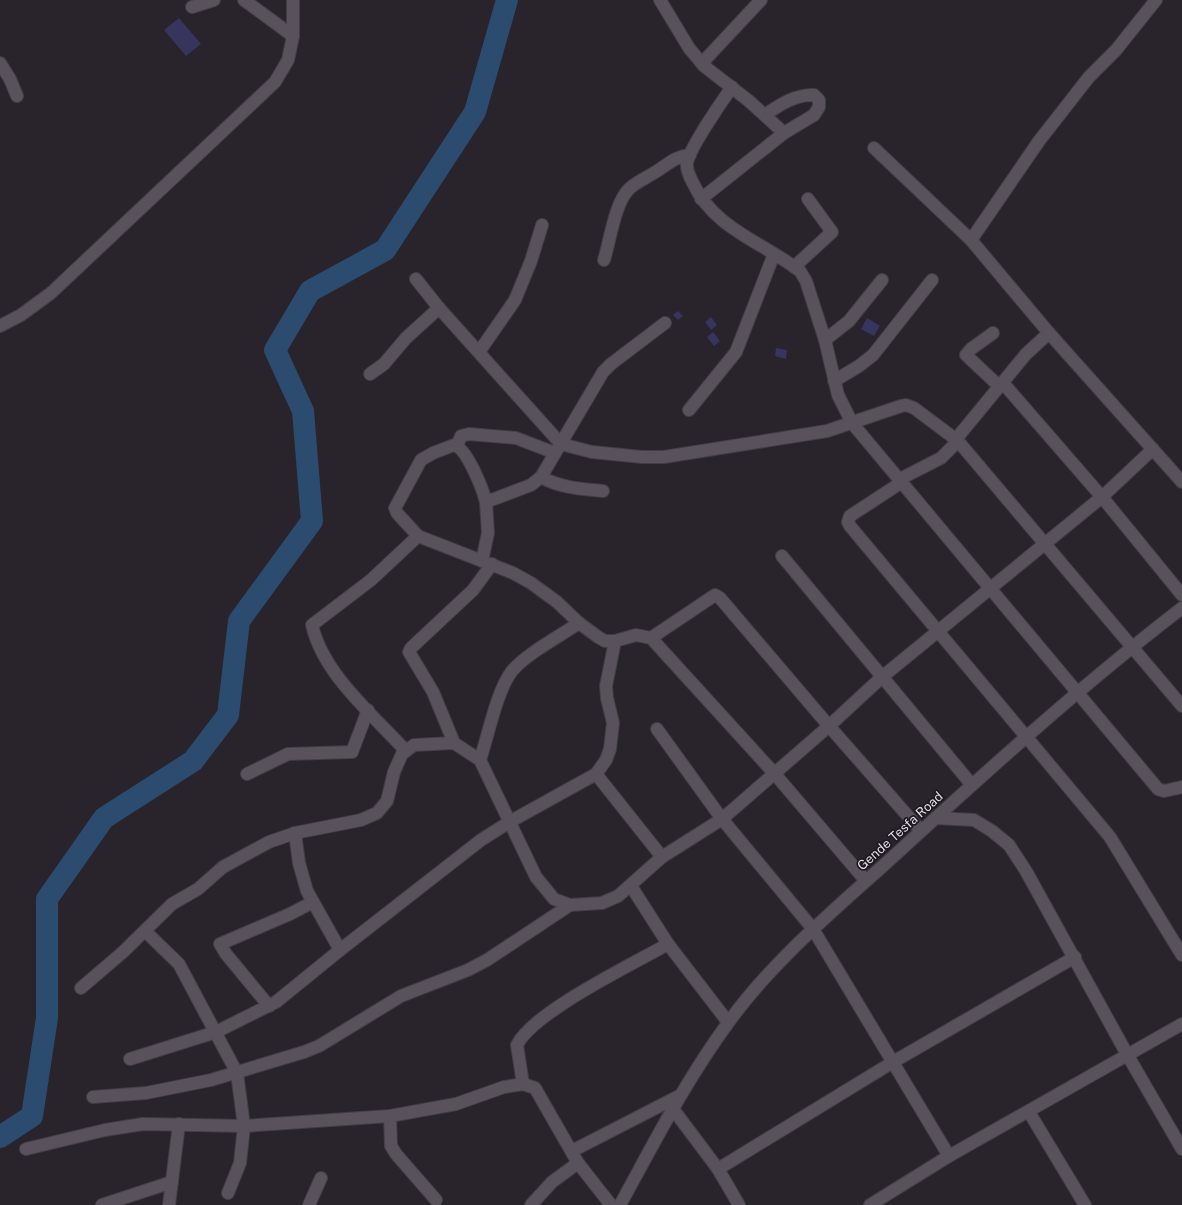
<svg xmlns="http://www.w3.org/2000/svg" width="1182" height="1205" viewBox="0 0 1182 1205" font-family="'Public Sans',sans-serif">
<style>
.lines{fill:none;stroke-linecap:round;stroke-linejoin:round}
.river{stroke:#2b4b6f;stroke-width:22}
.building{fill:#37345e}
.minor-casing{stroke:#433e44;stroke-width:14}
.minor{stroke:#59525c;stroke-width:12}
.labels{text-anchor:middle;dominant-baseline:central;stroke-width:3.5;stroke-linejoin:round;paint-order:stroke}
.street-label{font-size:13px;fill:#dfdbe0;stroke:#1f1921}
</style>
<rect width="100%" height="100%" fill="#29232b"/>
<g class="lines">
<!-- river -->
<path class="river" d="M0 1137 32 1116 47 1018V899L104 818 193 761 228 715 239 621 312 521 303 411 275 350 310 291 385 250 475 112 507 0"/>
</g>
<!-- building -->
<g class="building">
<path d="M179 18 201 44 186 56 164 30Z"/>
<path d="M678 311 683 316 678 320 673 315Z"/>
<path d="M711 317 717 325 711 330 705 322Z"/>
<path d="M867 318 880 326 874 336 861 329Z"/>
<path d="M713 332 720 341 714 346 707 337Z"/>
<path d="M776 348 787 350 786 359 775 356Z"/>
</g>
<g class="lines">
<defs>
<g id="minor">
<path d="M244 0 293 36"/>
<path d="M660 0 689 48 704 66 749 101 784 133"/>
<path d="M192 7 214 0"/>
<path d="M0 63 10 79 17 96"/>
<path d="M702 63 761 0"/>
<path d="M732 87C722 101 689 149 687 163 686 170 690 177 693 183 713 228 764 243 800 271L806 281 825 340 838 395 852 423 1158 789 1164 791 1182 787"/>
<path d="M874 148 971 240 1049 333 1182 482"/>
<path d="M701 199 784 133 814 115 819 107V100L814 95C796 94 779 105 765 115"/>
<path d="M971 240 1039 141 1089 77 1116 50 1156 0"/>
<path d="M604 260C610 241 615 201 630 188 638 181 648 177 657 171 668 164 676 156 690 155"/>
<path d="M794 267 832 232 808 199"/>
<path d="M416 279 439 308 561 444 592 452 642 457H664L827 431 901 406 906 405 914 408 958 441 1182 706"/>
<path d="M0 326 21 315 51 293 275 82 288 60 293 36V0"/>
<path d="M993 333 971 349 966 355 1000 387"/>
<path d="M825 340 849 321 882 280"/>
<path d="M479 352 515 300 531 261 542 225"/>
<path d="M370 374 384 364 406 338 439 308"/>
<path d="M834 381 859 366 873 355 932 280"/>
<path d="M1003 383 1102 497 1182 595"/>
<path d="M689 410 736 352 774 254"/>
<path d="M956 439 1026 354 1049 333"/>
<path d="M457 446 461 436 469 434 516 438 555 453"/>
<path d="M541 477C561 488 581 489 603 491"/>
<path d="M900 479 941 458 958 441"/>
<path d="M902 482 850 516 848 522 850 526 1110 837 1182 955"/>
<path d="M486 502C483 490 467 448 454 445L433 453 421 460 395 508 397 513 418 536 513 573 531 583 557 602 579 623 598 637 605 641H615L636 635 651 638 774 773 866 881"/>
<path d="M782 556 972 785"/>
<path d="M482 561 488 533 486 502 531 485 541 477 603 372 611 364 665 323"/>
<path d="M651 638 712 597 715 595 720 598 829 726 921 831"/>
<path d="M657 729 722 819 813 929 949 1156"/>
<path d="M454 743 433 692 409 652 411 648 473 590 492 564"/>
<path d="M406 751C373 715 323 674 312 625L371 580 418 536"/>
<path d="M480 760C488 736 497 690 512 671 526 654 560 636 579 623"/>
<path d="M247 774 288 754 352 752 368 710"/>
<path d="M596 774 662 857"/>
<path d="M936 818 974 820 992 831 1009 845 1026 871 1128 1056 1182 1149"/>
<path d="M295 833 299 863 307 891 340 950"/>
<path d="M631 886 668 944 728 1022"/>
<path d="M145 931 179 964 237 1073 244 1126 240 1163 228 1193"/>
<path d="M81 988 123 952 172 904 198 889 223 867 269 842 295 833 361 820 377 813 387 801 394 772 402 754 414 745 454 743 480 760 536 877 554 899 570 905"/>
<path d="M269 1006 226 954 220 944 290 914 313 902"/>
<path d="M130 1059 216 1032 276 1002 340 950 481 840 511 821 596 774 606 760 610 749 613 723 607 698 606 686 615 641"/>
<path d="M523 1084 517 1045C533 1012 633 964 668 944"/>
<path d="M93 1097 146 1093 211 1080 304 1052 319 1046 401 996 468 970 487 960 570 905 602 903 618 896 662 857 722 819 829 726 882 677 1102 497 1153 449"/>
<path d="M673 1109 718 1169 739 1205"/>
<path d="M1029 1112 1085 1205"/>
<path d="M390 1116 391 1146 396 1154 436 1200"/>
<path d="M26 1149 105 1130 143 1124 244 1126 390 1116 456 1104 504 1087 523 1084 535 1088 578 1163 611 1205"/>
<path d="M572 1151 679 1096"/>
<path d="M718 1169 893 1062 1075 957"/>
<path d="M102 1205 172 1182"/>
<path d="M169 1205 179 1124"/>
<path d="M309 1205 321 1178"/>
<path d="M531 1205 552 1182 578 1163"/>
<path d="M620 1205C654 1143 686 1080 728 1023 773 960 838 907 895 855 988 770 1082 685 1182 608"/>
<path d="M870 1205 949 1156 1182 1024"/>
</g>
</defs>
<!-- minor casing -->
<use href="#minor" class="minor-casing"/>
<!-- minor -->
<use href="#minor" class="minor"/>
</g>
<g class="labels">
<!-- street labels -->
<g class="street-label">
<text transform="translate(900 831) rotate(-42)">Gende Tesfa Road</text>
</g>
</g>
</svg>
